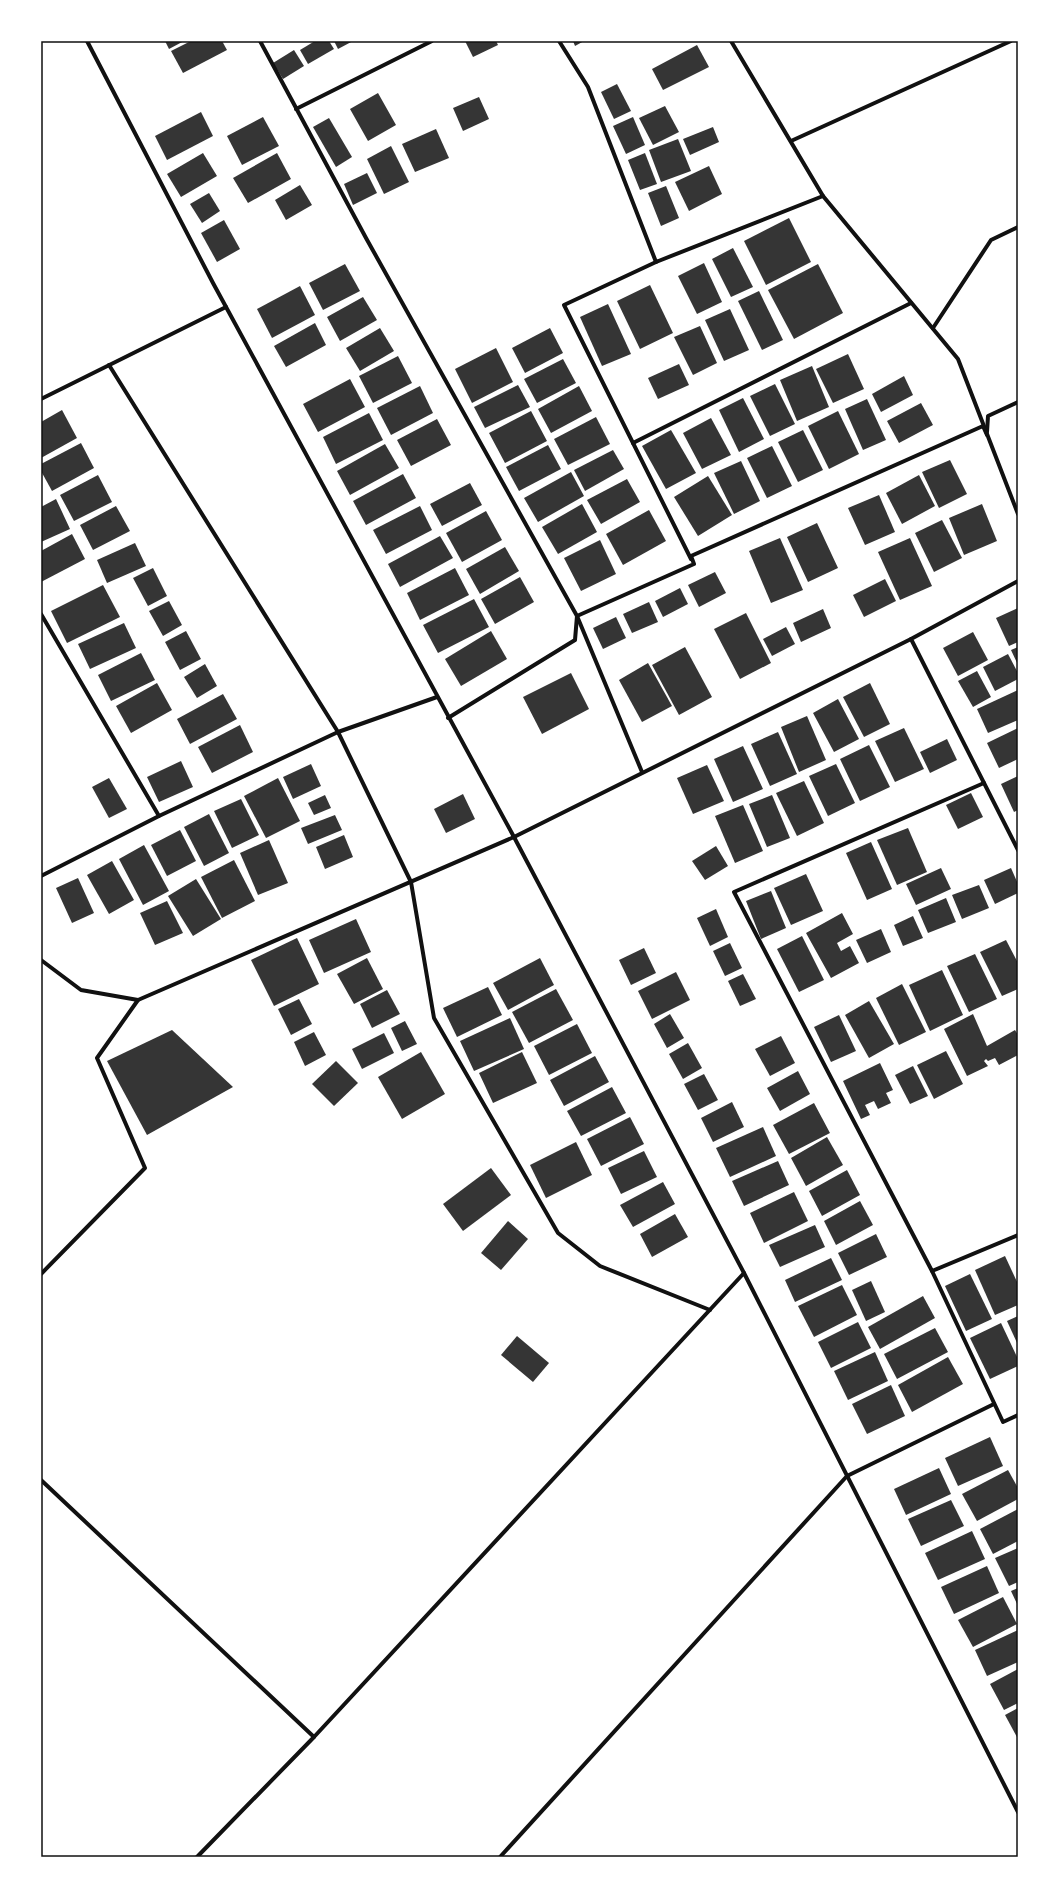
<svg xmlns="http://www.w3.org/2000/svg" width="1059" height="1898" viewBox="0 0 1059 1898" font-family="'PT Sans',sans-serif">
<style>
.building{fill:#353535}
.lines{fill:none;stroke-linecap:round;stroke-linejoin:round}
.minor{stroke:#111;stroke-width:4}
.neatline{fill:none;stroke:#111;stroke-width:1.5}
</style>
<rect width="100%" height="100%" fill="#fff"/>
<!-- building -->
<g class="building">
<path d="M165 41H184L169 49Z"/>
<path d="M191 41H222L227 50 183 73 171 51Z"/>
<path d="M315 41H329L334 49 308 64 300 50Z"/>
<path d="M334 41H353L338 49Z"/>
<path d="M465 41H496L498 45 473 57Z"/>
<path d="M573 41H584L575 46Z"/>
<path d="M697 45 709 67 663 90 652 69Z"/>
<path d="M294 50 304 66 283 79 273 63Z"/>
<path d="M617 84 631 111 614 119 601 92Z"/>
<path d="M378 93 396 125 368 141 350 109Z"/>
<path d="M479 97 489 119 463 131 453 108Z"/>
<path d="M665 106 679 132 653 145 639 118Z"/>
<path d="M201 112 213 136 167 160 155 136Z"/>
<path d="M263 117 279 146 242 165 227 136Z"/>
<path d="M633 117 645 145 626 154 613 126Z"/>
<path d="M329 118 352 157 336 167 313 127Z"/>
<path d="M713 127 719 142 690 155 683 139Z"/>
<path d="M436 129 449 158 415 172 402 144Z"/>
<path d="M678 139 691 171 661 182 649 150Z"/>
<path d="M391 146 409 182 384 194 367 159Z"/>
<path d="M203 153 217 176 181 197 167 174Z"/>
<path d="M277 153 291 179 248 203 233 178Z"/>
<path d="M645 153 657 184 640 190 628 160Z"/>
<path d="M709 166 722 194 689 211 675 182Z"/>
<path d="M367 173 377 193 353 205 344 184Z"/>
<path d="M300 185 312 205 286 220 275 200Z"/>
<path d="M666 186 679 218 661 226 648 193Z"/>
<path d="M209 193 220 211 202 223 190 204Z"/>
<path d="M789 218 811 262 766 285 744 241Z"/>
<path d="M224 220 240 249 217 262 201 233Z"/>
<path d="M733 248 753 287 731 297 712 259Z"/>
<path d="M704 263 722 302 697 314 678 276Z"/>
<path d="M345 264 360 291 323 310 309 283Z"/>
<path d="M818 264 843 313 794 339 768 290Z"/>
<path d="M650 285 673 333 640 349 617 301Z"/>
<path d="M300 286 315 315 272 338 257 309Z"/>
<path d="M759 291 783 340 762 350 738 301Z"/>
<path d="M363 297 377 320 340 341 327 317Z"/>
<path d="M608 304 631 354 602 366 580 317Z"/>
<path d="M730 309 749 350 724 361 705 320Z"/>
<path d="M315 323 326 345 286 367 274 346Z"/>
<path d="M700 326 717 363 693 375 674 337Z"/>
<path d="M380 328 394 351 360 371 346 348Z"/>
<path d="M550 328 563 353 525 373 512 348Z"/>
<path d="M496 348 513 382 472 403 455 369Z"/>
<path d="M848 354 864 389 833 403 816 369Z"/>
<path d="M398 356 412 383 373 403 359 376Z"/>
<path d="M563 359 576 383 537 403 524 379Z"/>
<path d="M679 364 689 385 658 399 648 378Z"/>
<path d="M812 366 829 407 797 421 780 380Z"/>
<path d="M904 376 913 395 881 412 872 394Z"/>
<path d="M350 379 365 407 318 432 303 404Z"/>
<path d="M775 384 795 424 770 436 750 396Z"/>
<path d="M518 385 530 407 485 428 474 407Z"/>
<path d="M420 386 433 413 391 435 377 408Z"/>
<path d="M579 386 592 411 551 433 538 409Z"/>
<path d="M743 398 764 439 739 452 719 410Z"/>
<path d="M867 399 886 440 863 450 845 409Z"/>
<path d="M921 403 933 425 899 443 887 421Z"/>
<path d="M62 410 77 438 41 458V422Z"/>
<path d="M531 411 547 441 505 463 489 433Z"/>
<path d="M838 411 859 454 829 469 808 426Z"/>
<path d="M369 413 383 440 336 464 323 437Z"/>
<path d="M596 417 610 444 568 465 554 439Z"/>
<path d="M711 418 731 455 702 469 683 433Z"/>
<path d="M437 419 451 445 411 466 397 440Z"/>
<path d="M671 430 696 473 666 489 642 446Z"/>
<path d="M803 430 823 470 798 482 778 442Z"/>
<path d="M81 443 94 468 52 491 41 471V464Z"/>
<path d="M385 444 399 468 350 495 337 471Z"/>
<path d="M548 445 561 469 519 491 506 467Z"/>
<path d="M772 446 792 486 767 498 747 458Z"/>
<path d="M613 450 624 469 585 491 574 470Z"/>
<path d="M950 460 967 494 939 508 922 472Z"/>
<path d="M741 461 760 501 734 514 714 473Z"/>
<path d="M571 472 584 496 538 522 524 498Z"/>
<path d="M403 474 416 498 366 525 353 501Z"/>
<path d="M98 475 112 502 74 521 60 495Z"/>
<path d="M919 475 935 506 902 524 886 493Z"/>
<path d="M708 476 732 515 698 536 674 497Z"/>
<path d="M627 479 640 502 601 524 587 500Z"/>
<path d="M470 483 482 505 442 526 430 504Z"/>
<path d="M879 495 895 532 865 545 848 508Z"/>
<path d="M56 499 70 529 41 542V507Z"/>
<path d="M582 504 597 532 558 554 542 527Z"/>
<path d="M982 504 997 541 964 555 949 518Z"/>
<path d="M116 506 130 531 93 550 80 525Z"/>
<path d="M420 506 432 530 386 554 373 530Z"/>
<path d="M649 510 666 541 623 565 606 534Z"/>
<path d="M486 511 502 540 462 562 446 533Z"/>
<path d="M942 520 962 558 934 572 915 533Z"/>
<path d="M817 523 838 568 808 582 787 537Z"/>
<path d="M72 534 85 559 41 582V551Z"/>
<path d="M440 536 453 558 400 587 388 564Z"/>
<path d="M780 538 803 590 771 603 749 551Z"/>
<path d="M910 538 932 586 900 600 878 552Z"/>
<path d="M600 540 616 574 581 591 564 558Z"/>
<path d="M135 543 146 566 107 583 97 560Z"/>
<path d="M505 547 519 571 480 594 466 569Z"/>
<path d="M153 568 167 596 148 606 133 578Z"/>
<path d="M455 568 469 595 420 620 407 593Z"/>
<path d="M715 572 726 593 699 607 688 585Z"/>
<path d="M520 577 534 602 495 624 481 599Z"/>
<path d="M885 579 896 601 864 617 853 595Z"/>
<path d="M103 585 120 617 67 643 51 611Z"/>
<path d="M680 588 688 604 663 617 655 601Z"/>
<path d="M474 599 489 627 438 653 423 625Z"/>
<path d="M169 601 182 625 163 636 149 611Z"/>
<path d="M649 602 658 622 632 633 623 614Z"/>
<path d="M1018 608V642L1009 646 996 618Z"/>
<path d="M823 609 831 628 801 642 793 623Z"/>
<path d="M746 613 771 663 740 679 714 629Z"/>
<path d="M616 617 626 638 603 649 593 628Z"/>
<path d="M124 623 136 648 90 669 78 644Z"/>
<path d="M786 627 795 644 772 656 763 639Z"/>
<path d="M186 631 201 659 180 670 165 642Z"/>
<path d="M491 631 507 659 461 686 445 659Z"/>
<path d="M973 632 988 660 958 676 943 648Z"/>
<path d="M685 647 712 697 679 715 652 665Z"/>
<path d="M1018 647V665L1011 650Z"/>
<path d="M141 653 155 680 111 701 98 675Z"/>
<path d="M1008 654 1018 673V679L995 691 983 667Z"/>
<path d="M648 663 672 706 642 722 619 680Z"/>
<path d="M205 664 217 686 197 698 184 677Z"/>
<path d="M977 671 991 697 973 707 958 681Z"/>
<path d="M571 673 589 709 542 734 523 697Z"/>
<path d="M157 683 172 710 131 733 116 706Z"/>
<path d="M870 683 890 724 864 737 843 697Z"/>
<path d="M1018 690V720L988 733 977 709Z"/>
<path d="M223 694 237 719 190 744 177 719Z"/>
<path d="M838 699 859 739 834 752 813 713Z"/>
<path d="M807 716 826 760 799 772 781 727Z"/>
<path d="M240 725 253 752 212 773 198 747Z"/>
<path d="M904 728 924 769 895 782 875 741Z"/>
<path d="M1018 728V759L999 768 987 743Z"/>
<path d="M778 732 797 774 770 786 751 744Z"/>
<path d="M947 739 957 760 930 773 920 752Z"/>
<path d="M869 745 890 787 860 801 840 759Z"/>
<path d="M743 746 763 789 733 802 714 759Z"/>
<path d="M181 761 193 787 159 802 147 777Z"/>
<path d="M311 764 321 786 293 799 283 777Z"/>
<path d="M836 764 855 803 828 816 809 776Z"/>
<path d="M707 765 724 801 693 814 677 778Z"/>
<path d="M1018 776V810L1014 812 1001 784Z"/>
<path d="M109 778 127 809 109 818 92 787Z"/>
<path d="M278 778 300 821 266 838 244 796Z"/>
<path d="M804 781 824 823 797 836 776 793Z"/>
<path d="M971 793 983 817 958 829 946 805Z"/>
<path d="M463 794 475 819 446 833 434 809Z"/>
<path d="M325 795 331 808 314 815 308 803Z"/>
<path d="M772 795 790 838 767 847 749 804Z"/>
<path d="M241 799 259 835 232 848 214 811Z"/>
<path d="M743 805 763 851 735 863 715 816Z"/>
<path d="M209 814 229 853 204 866 184 827Z"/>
<path d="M335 815 342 830 308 844 301 828Z"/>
<path d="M908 828 927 872 897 885 877 840Z"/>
<path d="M180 830 196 861 167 876 151 845Z"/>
<path d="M344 835 353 857 325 869 316 847Z"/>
<path d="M269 840 288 883 258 895 240 853Z"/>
<path d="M871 842 892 889 867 900 846 853Z"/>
<path d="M144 845 169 891 143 905 119 859Z"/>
<path d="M716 846 728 866 705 880 692 861Z"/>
<path d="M234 860 255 901 222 918 201 877Z"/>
<path d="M112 861 134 900 109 914 87 875Z"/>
<path d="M941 868 951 889 916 905 906 884Z"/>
<path d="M1011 868 1018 884V893L995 904 984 880Z"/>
<path d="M806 874 823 911 791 925 774 888Z"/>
<path d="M78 878 94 913 72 923 56 888Z"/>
<path d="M196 879 221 919 193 936 168 896Z"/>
<path d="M979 885 989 908 962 919 952 895Z"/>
<path d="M771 891 786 928 761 939 746 901Z"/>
<path d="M946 898 956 922 928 933 918 910Z"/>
<path d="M167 901 183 933 155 945 140 913Z"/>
<path d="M716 909 728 937 710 946 697 918Z"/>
<path d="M842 913 853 934 837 943 841 951 850 946 859 963 831 978 806 933Z"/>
<path d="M913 916 923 938 903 946 894 925Z"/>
<path d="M356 919 371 952 324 973 309 940Z"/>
<path d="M881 929 891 952 867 963 856 940Z"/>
<path d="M802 936 824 980 799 992 777 949Z"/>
<path d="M297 938 319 984 274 1006 251 960Z"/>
<path d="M1006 940 1018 963V989L1002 996 980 952Z"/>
<path d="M730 943 742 968 725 976 713 951Z"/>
<path d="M644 948 656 973 631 985 619 960Z"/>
<path d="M975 954 997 999 969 1012 947 966Z"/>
<path d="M367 958 383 989 354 1004 337 974Z"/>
<path d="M540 958 554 985 508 1010 493 983Z"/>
<path d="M942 970 963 1015 930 1031 909 985Z"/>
<path d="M676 972 690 1000 652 1019 638 991Z"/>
<path d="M743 974 756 999 740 1006 728 981Z"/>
<path d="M902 984 926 1032 899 1045 876 998Z"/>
<path d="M488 987 502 1015 457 1037 443 1008Z"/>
<path d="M556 989 573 1020 529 1043 512 1012Z"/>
<path d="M387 990 400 1014 372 1028 360 1004Z"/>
<path d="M299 999 312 1024 291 1035 278 1009Z"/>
<path d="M869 1001 894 1044 869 1058 845 1015Z"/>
<path d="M670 1014 684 1038 667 1048 654 1024Z"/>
<path d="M973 1014 987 1046 1015 1030 1018 1035V1055L999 1065 995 1058 988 1061 986 1059 984 1061 988 1066 967 1076 944 1029Z"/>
<path d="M839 1015 856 1051 831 1062 814 1027Z"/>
<path d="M510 1018 524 1049 474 1071 460 1041Z"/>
<path d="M405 1021 417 1044 402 1051 391 1028Z"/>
<path d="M577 1024 592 1053 549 1075 534 1046Z"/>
<path d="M172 1030 233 1087 147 1135 107 1061Z"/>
<path d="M314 1032 326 1055 305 1066 294 1042Z"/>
<path d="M384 1033 394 1053 362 1069 352 1049Z"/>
<path d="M781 1036 795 1063 770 1076 755 1049Z"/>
<path d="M688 1043 702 1068 683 1079 669 1054Z"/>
<path d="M946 1051 963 1084 934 1099 917 1065Z"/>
<path d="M421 1052 445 1094 402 1119 378 1077Z"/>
<path d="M522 1052 537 1083 493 1103 479 1073Z"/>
<path d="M595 1056 609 1082 564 1106 550 1080Z"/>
<path d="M336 1061 358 1083 334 1106 312 1084Z"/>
<path d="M880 1063 893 1090 886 1093 891 1103 878 1109 874 1101 865 1105 870 1115 861 1119 843 1081Z"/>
<path d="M913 1066 928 1096 910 1104 895 1075Z"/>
<path d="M798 1071 810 1094 780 1111 767 1088Z"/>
<path d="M704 1074 718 1100 698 1110 684 1084Z"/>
<path d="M612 1087 626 1113 581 1136 567 1111Z"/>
<path d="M732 1102 744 1127 713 1142 701 1118Z"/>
<path d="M814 1103 830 1133 789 1154 773 1125Z"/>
<path d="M630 1117 644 1144 601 1166 587 1139Z"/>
<path d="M763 1127 776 1156 730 1177 716 1148Z"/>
<path d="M827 1137 843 1165 806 1186 791 1158Z"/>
<path d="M576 1142 592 1175 546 1198 530 1165Z"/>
<path d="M644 1151 657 1177 621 1194 608 1168Z"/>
<path d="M778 1161 789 1185 744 1206 732 1181Z"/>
<path d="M491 1168 511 1195 463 1231 443 1204Z"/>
<path d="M847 1170 860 1195 822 1216 809 1191Z"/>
<path d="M663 1182 675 1204 633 1227 620 1205Z"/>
<path d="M794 1192 808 1221 764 1243 750 1213Z"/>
<path d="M860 1201 873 1225 836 1245 824 1221Z"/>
<path d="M675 1214 688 1237 652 1257 640 1234Z"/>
<path d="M508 1221 528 1239 501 1270 481 1253Z"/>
<path d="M815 1225 825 1247 780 1267 769 1245Z"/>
<path d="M876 1234 887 1257 849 1275 838 1253Z"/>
<path d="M1005 1256 1018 1284V1305L995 1315 975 1270Z"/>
<path d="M831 1258 842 1280 795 1302 785 1280Z"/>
<path d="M970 1274 992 1319 966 1331 945 1286Z"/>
<path d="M871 1281 885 1312 866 1321 852 1290Z"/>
<path d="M842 1285 857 1315 814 1337 798 1306Z"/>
<path d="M923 1296 935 1318 880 1349 868 1327Z"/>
<path d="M1018 1316V1345L1007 1321Z"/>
<path d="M858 1322 871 1348 831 1368 818 1342Z"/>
<path d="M1001 1323 1018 1359V1366L990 1379 970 1338Z"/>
<path d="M935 1328 948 1352 897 1379 884 1354Z"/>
<path d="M517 1336 549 1363 533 1382 501 1355Z"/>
<path d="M875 1352 888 1381 848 1400 834 1371Z"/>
<path d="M948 1357 963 1384 912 1412 898 1385Z"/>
<path d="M891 1385 905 1416 867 1434 852 1404Z"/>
<path d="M990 1437 1003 1466 958 1486 945 1458Z"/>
<path d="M939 1468 951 1494 906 1515 894 1489Z"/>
<path d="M1008 1470 1018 1488V1499L977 1521 962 1494Z"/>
<path d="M951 1500 964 1526 921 1546 908 1519Z"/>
<path d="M1018 1509V1541L993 1554 980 1529Z"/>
<path d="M972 1531 985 1559 938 1580 925 1553Z"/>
<path d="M1018 1548V1582L1009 1586 995 1558Z"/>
<path d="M987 1566 999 1593 954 1614 941 1587Z"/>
<path d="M1018 1588V1606L1011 1591Z"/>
<path d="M1003 1597 1017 1624 973 1647 958 1620Z"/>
<path d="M1018 1630V1662L987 1676 975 1650Z"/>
<path d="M1018 1669V1703L1004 1710 990 1684Z"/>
<path d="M1018 1708V1739L1005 1715Z"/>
</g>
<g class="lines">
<!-- minor -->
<g class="minor">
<path d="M87 41 213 283 514 837 911 639"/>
<path d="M260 41 366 238 577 616 642 772"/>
<path d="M559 41 588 87 656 262 823 196"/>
<path d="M731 41 823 196 958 359 1018 514"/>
<path d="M296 109 432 41"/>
<path d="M791 141 1011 41"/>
<path d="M656 262 564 305 691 559"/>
<path d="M933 328 991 240 1018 227"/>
<path d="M109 365 338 732 437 697"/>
<path d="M41 399 226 307"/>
<path d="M987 432 988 416 1018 402"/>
<path d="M633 443 911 303"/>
<path d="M1018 581 911 639 1018 850"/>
<path d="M41 614 159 816 338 732 411 882 434 1018 558 1233 600 1266 710 1310"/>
<path d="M448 718 575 640 577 616 694 564 691 556 983 426 987 435"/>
<path d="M984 783 734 892 932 1271 1018 1235"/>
<path d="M41 876 159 816"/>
<path d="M41 960 81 990 138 1000 97 1058 145 1168 41 1274"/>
<path d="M138 1000 514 837 744 1273"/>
<path d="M932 1271 1003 1422 1018 1415"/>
<path d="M41 1480 314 1737"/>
<path d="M197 1857 314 1737 744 1273 1018 1812"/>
<path d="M500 1857 847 1476 994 1404"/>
</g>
</g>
<!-- border -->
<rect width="1059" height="1898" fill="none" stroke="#ffffff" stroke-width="84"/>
<rect x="42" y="42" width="975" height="1814" class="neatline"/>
</svg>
